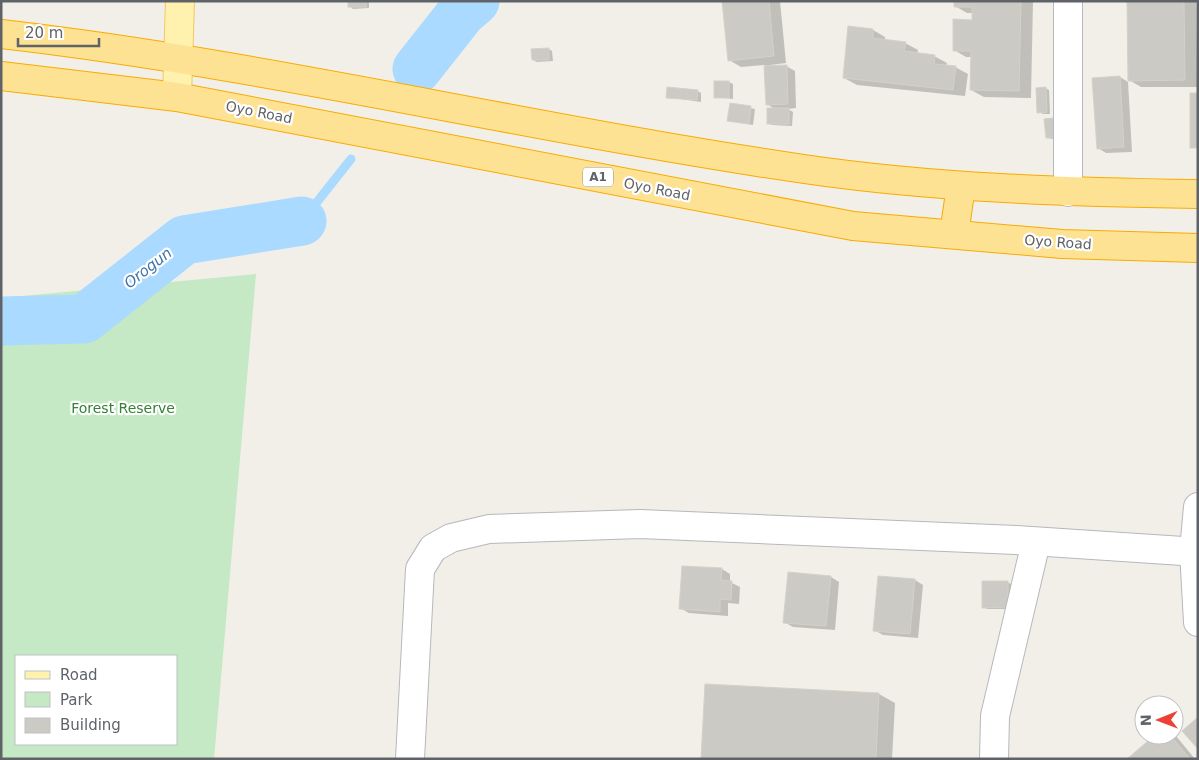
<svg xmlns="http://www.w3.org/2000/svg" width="1199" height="760" viewBox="0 0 1199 760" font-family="'DejaVu Sans',sans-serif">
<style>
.green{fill:#c5e8c5;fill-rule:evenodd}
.shadow{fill:#0003}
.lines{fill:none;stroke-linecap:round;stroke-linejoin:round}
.stream{stroke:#aadaff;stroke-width:9}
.river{stroke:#aadaff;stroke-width:49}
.building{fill:#cccac5;stroke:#d6d1c6}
.minor-casing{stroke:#b5b8bc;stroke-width:30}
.major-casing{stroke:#f2c960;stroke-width:30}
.highway-casing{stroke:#f9ab00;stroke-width:30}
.minor{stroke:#fff;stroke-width:28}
.major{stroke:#fff2af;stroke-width:28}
.highway{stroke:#fde293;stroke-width:28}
.labels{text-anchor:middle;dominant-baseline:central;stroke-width:4.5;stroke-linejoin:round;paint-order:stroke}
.shield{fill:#fff;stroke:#8f9295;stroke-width:1}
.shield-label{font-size:12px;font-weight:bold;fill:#5f6368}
.street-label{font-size:14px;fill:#5f6368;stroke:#fff}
.park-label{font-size:14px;fill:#348238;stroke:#fff}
.water-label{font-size:15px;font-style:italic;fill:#4174aa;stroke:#fff}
</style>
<rect width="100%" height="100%" fill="#f1efe8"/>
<!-- green -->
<path class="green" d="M256 274 214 759H1V298ZM16 656H176V744H16Z"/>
<!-- shadow -->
<g class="shadow">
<path d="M349 1H369V8L353 9 349 6Z"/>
<path d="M723 1H780L786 63 770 65V67L786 66 795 71 796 108 788 109 793 112 792 126 772 125 768 123 775 109 767 104 765 65 741 67 729 60Z"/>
<path d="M955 1H1033L1031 98 984 97 971 90 972 57H966L954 50 973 21V13H967L955 6Z"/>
<path d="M1128 1H1196L1197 87H1141L1129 80Z"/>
<path d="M873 30 885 37V41L905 43 918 50 917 54 934 56 947 63 946 66 955 67 968 74 965 96 857 85 844 78Z"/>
<path d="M549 49 552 51 553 61 537 62 533 60Z"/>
<path d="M1120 77 1128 82 1132 152 1106 153 1098 148Z"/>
<path d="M729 82 733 84V99L715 97Z"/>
<path d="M1045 88 1049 90 1050 114H1043L1039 112Z"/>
<path d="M697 91 701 93V102L667 97Z"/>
<path d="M731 105 755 109 753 125 729 121Z"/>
<path d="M1053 120 1057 122 1058 140 1047 138Z"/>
<path d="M722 569 730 574V582L740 587 739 604 728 603V616L689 613 680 608Z"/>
<path d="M831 577 839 582 835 630 793 627 784 622Z"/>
<path d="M915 580 923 585 918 638 883 635 874 630Z"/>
<path d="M1007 582 1011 584V609H987L984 607Z"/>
<path d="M879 694 895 703 892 759H702Z"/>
<path d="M1157 735 1176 736 1195 759H1129Z"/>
</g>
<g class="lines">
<!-- stream -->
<path class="stream" d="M302 221 351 159"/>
<!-- river -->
<g class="river">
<path d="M417 69 462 12 475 1"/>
<path d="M1 321 84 319 184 240 302 221"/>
</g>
</g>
<!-- building -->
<g class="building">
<rect x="348" y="1" width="18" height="6"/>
<path d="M722 1H769L774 56 728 61Z"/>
<path d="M954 1H1021L1019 91 970 90 971 51H953V19L972 20V7H954Z"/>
<path d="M1127 1H1184L1185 80 1128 81Z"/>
<path d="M848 26 873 29V38L906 42 904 51 935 55 934 64 956 66 953 90 843 78Z"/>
<path d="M549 48V60H532L531 49Z"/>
<path d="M787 65 788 104 766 105 764 66Z"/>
<path d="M1120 76 1124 147 1097 149 1092 78Z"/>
<rect x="714" y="81" width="15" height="17"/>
<path d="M667 87 698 90 697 100 666 98Z"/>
<path d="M1046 87 1047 112 1037 113 1036 88Z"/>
<rect x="1190" y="93" width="8" height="55"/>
<path d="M730 103 751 106 749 124 727 121Z"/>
<rect x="767" y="108" width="22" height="16"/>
<path d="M1053 118 1055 138H1046L1044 119Z"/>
<path d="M682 566 722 568 721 580 732 581 731 600 720 599V612L679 609Z"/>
<path d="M788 572 831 576 826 626 783 623Z"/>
<path d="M878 576 915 579 910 634 873 631Z"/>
<path d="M982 581H1008V607L982 608Z"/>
<path d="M705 684 879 693 876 759H701Z"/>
<path d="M1198 717V749L1182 731Z"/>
<path d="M1155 735H1170L1190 759H1127Z"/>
</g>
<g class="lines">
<defs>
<g id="minor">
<path d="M1068 1V192"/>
<path d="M1198 507 1194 551 1198 622"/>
<path d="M410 759 420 569 433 548 451 538 489 529 640 524 1016 540 1198 552"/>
<path d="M994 759 995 716 1036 542"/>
</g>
<path id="major" d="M177 97 180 1"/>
<g id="highway">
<path d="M1 34C271 65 535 130 804 169 934 188 1066 192 1198 194"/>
<path d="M1 76 177 97 853 226 1062 244 1198 248"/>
<path d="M954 234 961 186"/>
</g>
</defs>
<!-- minor casing -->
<use href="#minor" class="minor-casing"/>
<!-- major casing -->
<use href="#major" class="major-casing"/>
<!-- highway casing -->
<use href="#highway" class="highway-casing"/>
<!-- minor -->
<use href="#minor" class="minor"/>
<!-- major -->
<use href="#major" class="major"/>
<!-- highway -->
<use href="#highway" class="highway"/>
</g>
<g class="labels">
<!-- shield labels -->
<rect class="shield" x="583" y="167.5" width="30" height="19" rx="4"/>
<g class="shield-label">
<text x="598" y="177">A1</text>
</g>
<!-- street labels -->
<g class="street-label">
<text transform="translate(259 112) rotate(11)">Oyo Road</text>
<text transform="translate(657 189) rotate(11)">Oyo Road</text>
<text transform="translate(1058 242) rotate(4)">Oyo Road</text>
</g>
<!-- park labels -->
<g class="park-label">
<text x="123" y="408">Forest Reserve</text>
</g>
<!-- water labels -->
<g class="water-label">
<text transform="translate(148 268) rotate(-38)">Orogun</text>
</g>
</g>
<!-- border -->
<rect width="1199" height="760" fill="none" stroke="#5f6368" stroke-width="5"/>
<!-- legend -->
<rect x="15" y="655" width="162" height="90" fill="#ffffff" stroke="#bfc1c3"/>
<rect x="25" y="671" width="25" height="8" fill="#fff2af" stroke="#bfc1c3"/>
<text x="60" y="680" font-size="15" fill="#5f6368">Road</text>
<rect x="25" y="692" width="25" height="15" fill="#c5e8c5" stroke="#bfc1c3"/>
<text x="60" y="705" font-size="15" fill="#5f6368">Park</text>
<rect x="25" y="718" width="25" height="15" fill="#cccac5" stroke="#bfc1c3"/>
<text x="60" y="730" font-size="15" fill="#5f6368">Building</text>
<!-- north arrow -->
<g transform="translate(1159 720) rotate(269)"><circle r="24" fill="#ffffff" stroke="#bfc1c3"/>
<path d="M0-4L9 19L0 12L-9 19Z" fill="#ea4335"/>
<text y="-8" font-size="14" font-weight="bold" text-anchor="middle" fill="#5f6368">N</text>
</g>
<!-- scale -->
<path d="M18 38v8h81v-8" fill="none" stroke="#5f6368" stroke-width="2.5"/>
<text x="25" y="38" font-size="15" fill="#5f6368" stroke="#ffffff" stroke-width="4" paint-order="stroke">20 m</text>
</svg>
